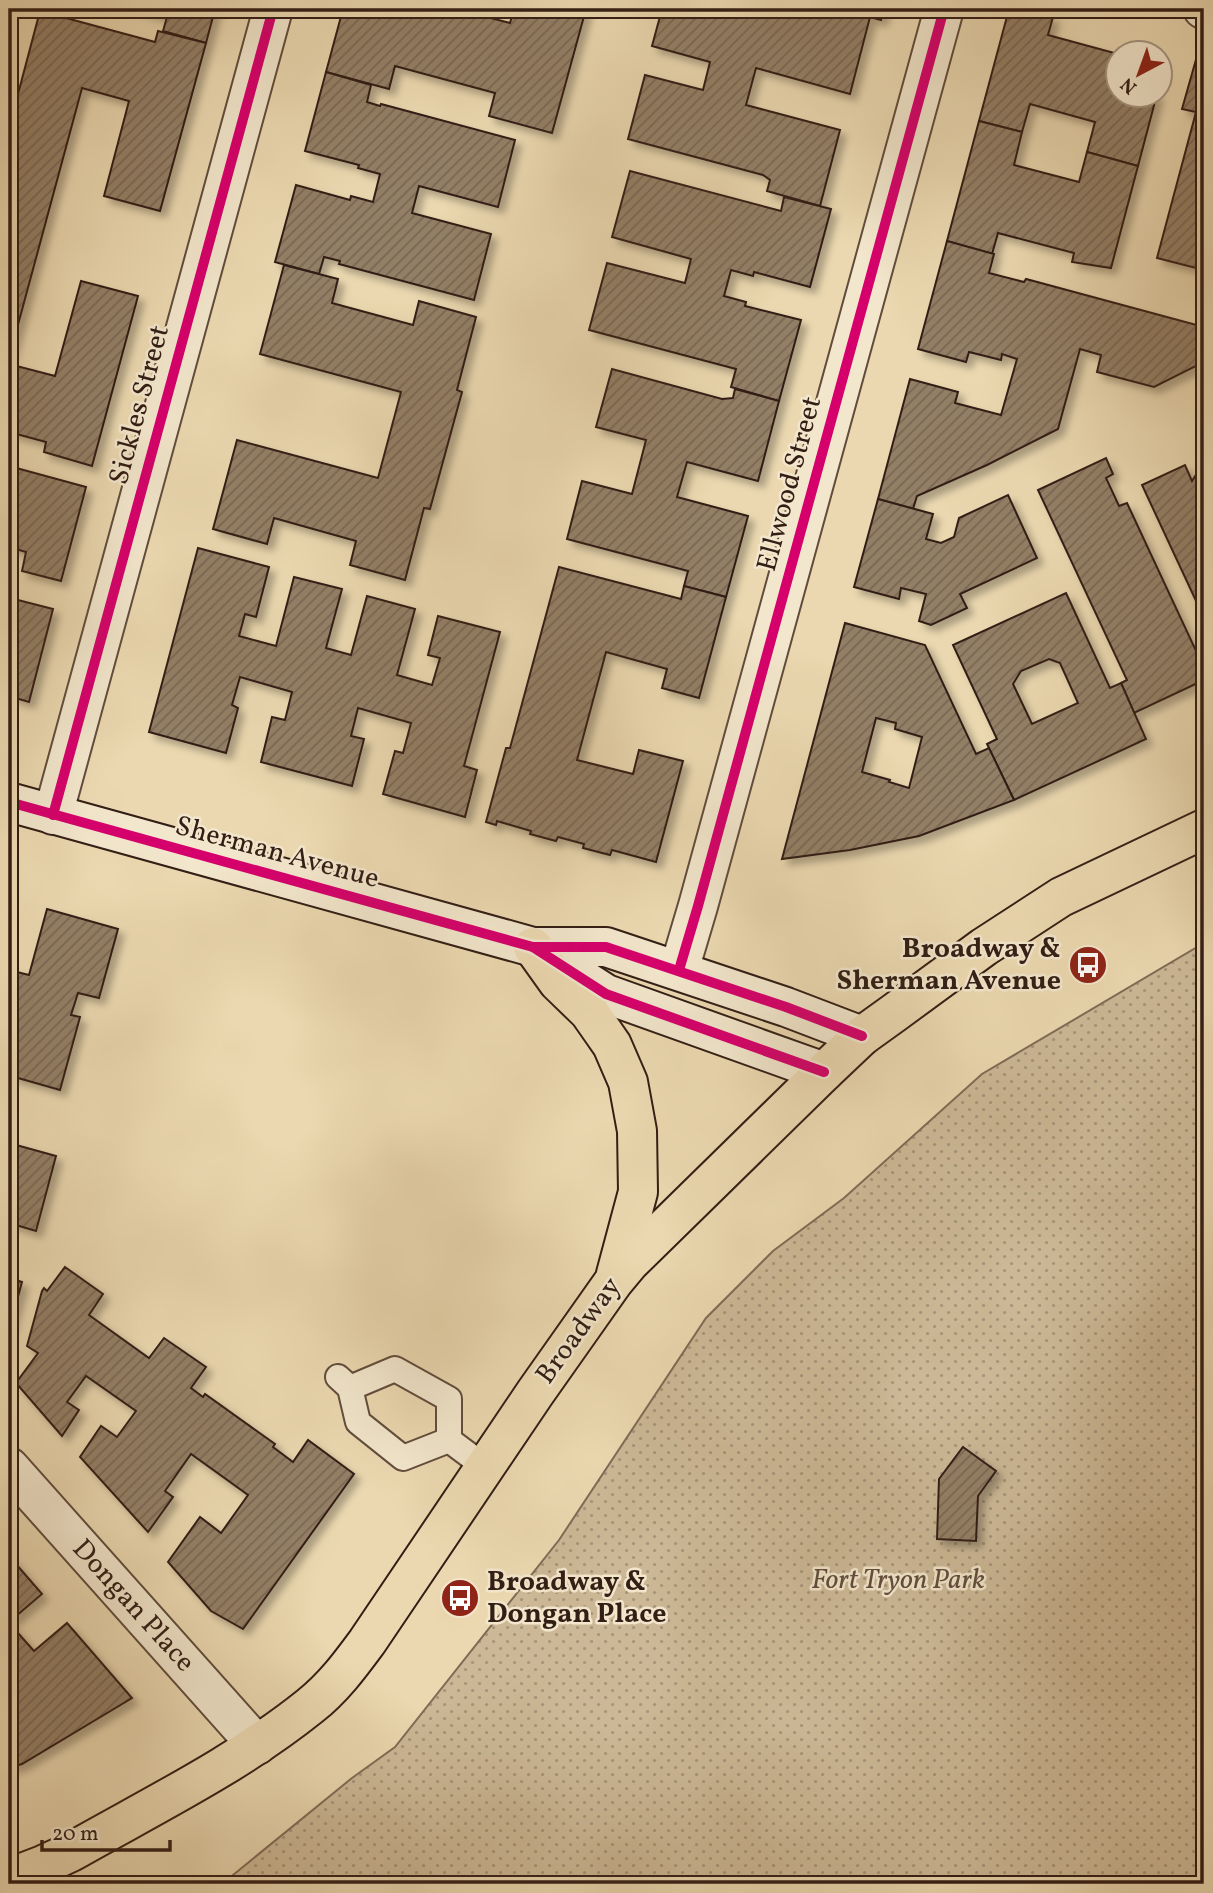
<svg xmlns="http://www.w3.org/2000/svg" width="1213" height="1893" viewBox="0 0 1213 1893" font-family="Vollkorn,serif">
<style>
.park{fill:url(#park-dots);stroke:#806b56;stroke-width:2}
.building{fill:url(#building-hatch);stroke:#331e15;stroke-width:2;fill-rule:evenodd;filter:url(#shadow)}
.lines{fill:none;stroke-linecap:round;stroke-linejoin:round}
.service-casing{stroke:#614c3c;stroke-width:28}
.minor-casing{stroke:#614c3c;stroke-width:42}
.secondary-casing{stroke:#331e15;stroke-width:42}
.primary-casing{stroke:#331e15;stroke-width:42}
.service{stroke:#f2e6cc;stroke-width:24}
.minor{stroke:#f2e6cc;stroke-width:38}
.secondary{stroke:#f2e6cc;stroke-width:38}
.primary{stroke:#ebd8b0;stroke-width:38}
.cycleway-casing{stroke:#f2e6cc;stroke-width:15}
.cycleway{stroke:#d6006c;stroke-width:10}
.labels{text-anchor:middle;dominant-baseline:central;stroke-width:5;stroke-linejoin:round;paint-order:stroke}
.street-label{font-size:28px;fill:#331e15;stroke:#f2e6cc}
.poi-label{font-size:28px;font-weight:bold;fill:#331e15;stroke:#f2e6cc;text-anchor:end}
.park-label{font-size:28px;font-style:italic;fill:#614c3c;stroke:#f2e6cc}
</style>
<defs>
<pattern id="park-dots" width="8" height="8" patternUnits="userSpaceOnUse" patternTransform="scale(1.75)"><rect width="8" height="8" fill="#ccb896"/><path d="M2 2h.1M6 6h.1" fill="none" stroke="#a69579" stroke-width="1.8" stroke-linecap="round"/></pattern>
<pattern id="building-hatch" width="6" height="6" patternUnits="userSpaceOnUse" patternTransform="scale(1.75)"><rect width="6" height="6" fill="#937f66"/><path d="M-1 1l2-2M0 6l6-6M5 7l2-2" fill="none" stroke="#796753"/></pattern>
<filter id="shadow"><feDropShadow dx="6" dy="6" stdDeviation="3.5" flood-color="#0004"/></filter>
</defs>
<rect width="100%" height="100%" fill="#ebd8b0"/>
<filter id="stains"><feTurbulence type="fractalNoise" baseFrequency=".00286" numOctaves="4"/><feColorMatrix values="0 0 0 0 .2 0 0 0 0 .09 0 0 0 0 .02 0 0 0 .5 -.17"/></filter>
<radialGradient id="worn" r=".72"><stop offset=".6" stop-color="#630" stop-opacity="0"/><stop offset="1" stop-color="#630" stop-opacity=".3"/></radialGradient>
<!-- park -->
<path class="park" d="M1204 943V1884H222L352 1778 395 1747 559 1540 706 1318 773 1251 844 1198 982 1074Z"/>
<!-- building -->
<g class="building">
<path d="M137 9H215L206 43 163 31 167 17Z"/>
<path d="M343 9H423L429 11 430 9H456L510 23 514 9H586L552 133 489 116 495 93 395 66 389 89 326 72Z"/>
<path d="M662 9H777L799 14H812L813 9H839L870 17 850 94 756 68 746 105 840 130 820 206 767 191 770 180 763 175 628 139 645 75 703 90 710 62 652 46Z"/>
<path d="M839 9H884L881 20Z"/>
<path d="M1009 9H1022L1053 17 1048 35 1118 54V94H1157L1138 166 1087 152 1095 122 1030 104 1022 132 979 121Z"/>
<path d="M40 11 155 42 158 31 206 43 160 211 104 196 129 101 82 88 9 358V128Z"/>
<path d="M1197 56 1204 58V270L1157 258 1196 112 1182 109Z"/>
<path d="M326 72 371 85 367 102 380 106 381 104 515 140 498 207 419 186 412 213 491 234 474 300 339 264 340 261 324 257 319 274 275 262 296 185 350 200 351 196 373 202 380 174 358 168 359 165 305 151Z"/>
<path d="M979 121 1022 132 1014 165 1079 182 1087 152 1138 166 1111 268 1072 262 1074 253 998 233 992 254 947 241Z"/>
<path d="M630 171 781 211 784 197 831 209 810 287 754 272 753 276 731 270 724 296 746 302 745 306 801 320 779 401 731 387 736 369 589 330 607 263 685 283 691 259 612 237Z"/>
<path d="M947 241 994 254 989 273 1024 282 1026 279 1204 327V362L1154 387 1097 372 1101 355 1080 349 1058 429 987 465 917 496 913 509 878 499 910 379 958 392 955 403 1001 415 1017 359 1002 354 1001 360 969 352 966 362 918 349Z"/>
<path d="M284 265 338 279 332 303 413 325 419 301 476 317 457 390 462 392 430 509 424 508 405 580 350 565 356 541 274 518 267 544 213 529 237 440 378 478 401 392 260 354Z"/>
<path d="M81 281 138 296 92 466 44 452 46 442 9 432V364L55 376Z"/>
<path d="M612 369 722 399 733 398 735 389 779 401 758 481 687 462 677 497 748 516 726 597 684 586 688 571 567 539 582 481 632 494 646 440 596 427Z"/>
<path d="M1106 458 1113 474 1106 478 1119 506 1127 503 1204 668V680L1134 713 1121 683 1127 680 1038 490Z"/>
<path d="M1204 462V618L1142 485 1185 465 1192 481Z"/>
<path d="M9 466 86 487 61 581 22 571 26 552 9 547Z"/>
<path d="M1008 495 1037 558 960 594 967 608 931 625 919 621 926 594 901 588 899 599 854 587 878 499 933 514 926 539 941 543 954 537 959 518Z"/>
<path d="M198 548 269 567 256 617 245 614 239 636 276 646 294 577 342 589 326 648 351 655 367 596 415 609 397 675 432 685 440 658 428 655 438 616 500 632 464 766 477 770 465 817 383 794 395 751 403 753 411 723 358 708 351 736 364 739 352 786 261 762 272 717 285 720 292 692 240 677 232 705 238 708 226 753 149 732Z"/>
<path d="M559 567 681 599 684 586 726 597 699 698 662 688 667 669 606 652 577 760 633 774 639 750 683 761 656 862 612 850 610 855 583 848 584 844 558 837 556 841 530 834 531 831 497 821 496 825 486 822 506 748H510Z"/>
<path d="M1066 593 1110 688 1121 683 1146 739 1014 800 987 744 997 739 953 645ZM1049 659 1060 663 1078 703 1032 724 1013 684 1021 671Z"/>
<path d="M10 598 53 609 29 702 9 696Z"/>
<path d="M845 623 925 645 976 754 989 748 1014 800 919 836 850 850 782 859ZM876 718 896 723 895 729 922 737 909 788 889 782 890 780 862 772Z"/>
<path d="M47 909 118 929 99 998 78 993 71 1015 80 1017 60 1090 11 1076 13 1069 9 1068V970L29 975Z"/>
<path d="M9 1143 56 1156 36 1231 9 1223Z"/>
<path d="M65 1267 103 1294 89 1315 149 1358 164 1338 206 1367 191 1388 203 1397 205 1394 275 1444 273 1447 293 1462 308 1440 354 1474 243 1629 211 1611 168 1562 200 1517 221 1533 248 1495 191 1454 165 1491 173 1497 148 1532 80 1457 101 1426 117 1437 136 1411 86 1376 67 1402 79 1410 62 1436 16 1383 38 1353 27 1346 42 1291 44 1288 47 1291Z"/>
<path d="M9 1278 22 1282 9 1330Z"/>
<path d="M963 1447 996 1471 978 1496 976 1541 937 1539 939 1479Z"/>
<path d="M9 1556 42 1594 9 1622Z"/>
<path d="M9 1623 34 1651 67 1623 132 1698 22 1764 9 1768Z"/>
</g>
<g class="lines">
<defs>
<g id="service">
<path d="M338 1377 350 1388 358 1422 403 1458 449 1440"/>
<path d="M350 1388 395 1369 449 1399V1440"/>
<path d="M449 1440 485 1467"/>
</g>
<g id="minor">
<path d="M1203 9H1204"/>
<path d="M53 815 273 9"/>
<path d="M679 970 698 906 944 9"/>
<path d="M9 1467 257 1745"/>
</g>
<g id="secondary">
<path d="M9 802 533 947H606L786 1007 862 1036"/>
<path d="M537 950 606 994 824 1072"/>
</g>
<g id="primary">
<path d="M533 947 558 982 589 1012 603 1032 612 1045 628 1082 637 1131 638 1192 616 1274"/>
<path d="M9 1878 43 1865 71 1852C152 1806 238 1764 310 1706 333 1688 350 1665 367 1642L535 1393 614 1281 629 1263 824 1072 862 1036 894 1013 984 947 1061 897 1204 829"/>
</g>
</defs>
<!-- service casing -->
<use href="#service" class="service-casing"/>
<!-- minor casing -->
<use href="#minor" class="minor-casing"/>
<!-- secondary casing -->
<use href="#secondary" class="secondary-casing"/>
<!-- primary casing -->
<use href="#primary" class="primary-casing"/>
<!-- service -->
<use href="#service" class="service"/>
<!-- minor -->
<use href="#minor" class="minor"/>
<!-- secondary -->
<use href="#secondary" class="secondary"/>
<!-- primary -->
<use href="#primary" class="primary"/>
<defs>
<g id="cycleway">
<path d="M9 802 533 947H606L786 1007 862 1036"/>
<path d="M53 815 273 9"/>
<path d="M533 947 606 994 824 1072"/>
<path d="M679 970 698 906 944 9"/>
</g>
</defs>
<!-- cycleway casing -->
<use href="#cycleway" class="cycleway-casing"/>
<!-- cycleway -->
<use href="#cycleway" class="cycleway"/>
</g>
<!-- icons -->
<defs>
<symbol id="bus-disc" viewBox="-11 -11 22 22"><circle r="9.5" fill="#8f2418" stroke="#f2e6cc"/><path d="M-5-6H5V4H4V6H2V4H-2V6H-4V4H-5ZM-3.5-4V0h7V-4ZM-3.5 1.2v1.5H-2V1.2ZM2 1.2v1.5H3.5V1.2Z" fill="#fff"/></symbol>
</defs>
<g fill-rule="evenodd">
<use href="#bus-disc" x="1066" y="943" width="44" height="44"/>
<use href="#bus-disc" x="438" y="1576" width="44" height="44"/>
</g>
<g class="labels">
<!-- street labels -->
<g class="street-label">
<text transform="translate(140 405) rotate(-75)">Sickles Street</text>
<text transform="translate(790 484) rotate(-75)">Ellwood Street</text>
<text transform="translate(277 853) rotate(15)">Sherman Avenue</text>
<text transform="translate(579 1331) rotate(-54)">Broadway</text>
<text transform="translate(133 1606) rotate(48)">Dongan Place</text>
</g>
<!-- poi labels -->
<g class="poi-label">
<text x="1061" y="949">Broadway &amp;<tspan x="1061" dy="32">Sherman Avenue</tspan></text>
<text x="487" y="1582" text-anchor="start">Broadway &amp;<tspan x="487" dy="32">Dongan Place</tspan></text>
</g>
<!-- park labels -->
<g class="park-label">
<text x="898" y="1580">Fort Tryon Park</text>
</g>
</g>
<!-- margin -->
<rect width="1213" height="1893" fill="none" stroke="#ebd8b0" stroke-width="35"/>
<rect x="10" y="10" width="1192" height="1872" fill="none" stroke="#331e15" stroke-width="3.5"/>
<rect x="18" y="18" width="1178" height="1858" fill="none" stroke="#331e15" stroke-width="2"/>
<!-- north arrow -->
<g transform="translate(1139 74) rotate(221)"><circle r="33" fill="#f2e6cc" stroke="#a69683" stroke-width="2"/>
<path d="M0-5L12 26L0 18L-12 26Z" fill="#8f2418"/>
<text y="-10" font-size="19" font-weight="bold" text-anchor="middle" fill="#331e15">N</text>
</g>
<!-- scale -->
<path d="M42 1840v10h128v-10" fill="none" stroke="#331e15" stroke-width="3.5"/>
<text x="52" y="1840" font-size="21" fill="#331e15" stroke="#f2e6cc" stroke-width="5" paint-order="stroke">20 m</text>
<rect width="100%" height="100%" filter="url(#stains)"/>
<rect width="100%" height="100%" fill="url(#worn)"/>
</svg>
